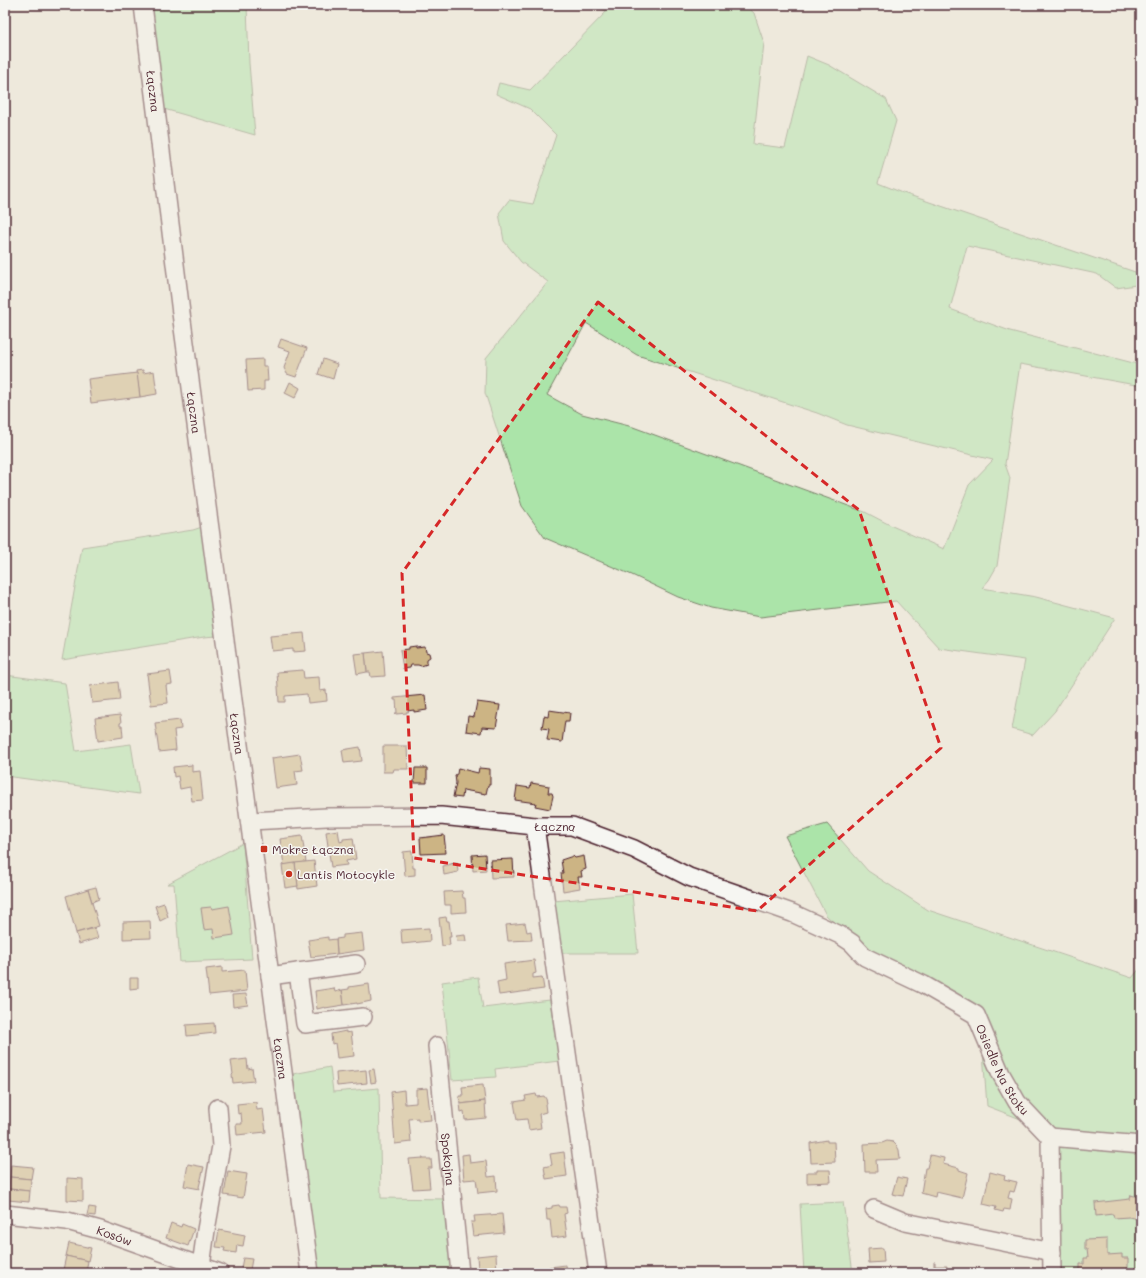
<svg xmlns="http://www.w3.org/2000/svg" width="1146" height="1278" viewBox="0 0 1146 1278" font-family="Mali,sans-serif">
<style>
.green{fill:#abe4a9;stroke:#7a826a;fill-rule:evenodd}
.building{fill:#ccb484;stroke:#4a1f2b}
.lines{fill:none;stroke-linecap:round;stroke-linejoin:round}
.minor-casing{stroke:#4a1f2b;stroke-width:20}
.minor{stroke:#f6f6f2;stroke-width:17}
.marked{fill:none;stroke:#d62828;stroke-width:3;stroke-dasharray:8 5;stroke-linejoin:round}
.poi-dot{fill:#c8321e;stroke:#f6f6f2;stroke-width:1.5}
.labels{text-anchor:middle;dominant-baseline:central;stroke-width:3;stroke-linejoin:round;paint-order:stroke}
.street-label{font-size:12px;fill:#4a1f2b;stroke:#f6f6f2}
.poi-label{font-size:12px;fill:#4a1f2b;stroke:#f6f6f2;text-anchor:start}
</style>
<rect width="100%" height="100%" fill="#eee9dc"/>
<filter id="ink" filterUnits="userSpaceOnUse"><feTurbulence type="fractalNoise" baseFrequency=".025" numOctaves="2"/><feDisplacementMap in="SourceGraphic" scale="8" xChannelSelector="R" yChannelSelector="G"/><feConvolveMatrix kernelMatrix="1 2 1 2 8 2 1 2 1" color-interpolation-filters="sRGB"/></filter>
<g filter="url(#ink)">
<!-- green -->
<g class="green">
<path d="M148 5H247L249 63 255 135 164 109Z"/>
<path d="M587 5H745L754 13 764 43 753 144 785 148 807 56 829 65 886 99 896 121 878 183 903 193 1141 274 1136 285 1116 288 1097 274 967 246 950 309 1010 331 1141 365V386L1020 364 1005 464 1010 478 997 566 989 580 982 588 1036 597 1115 618 1055 711 1033 735 1012 729 1025 660 939 648 896 601 760 617 711 608 678 597 632 575 545 538 522 506 485 393 486 358 548 282 521 262 504 241 499 213 509 200 533 204 556 135 530 109 496 94 499 83 530 90 607 11ZM586 323 637 355 817 413 847 425 993 460 969 485 944 549 892 526 865 512 633 427 582 414 547 395Z"/>
<path d="M202 527 216 636 204 637 62 660 82 547 193 530Z"/>
<path d="M5 675 65 683 76 751 131 744 139 794 5 776Z"/>
<path d="M827 824 868 871 928 910 1132 978 1141 967V1138L1067 1137 987 1106 980 1013 886 973 826 915 785 836Z"/>
<path d="M243 843 252 959 180 962 174 884H167Z"/>
<path d="M632 894 638 953H561L553 901Z"/>
<path d="M478 977 483 1008 550 1000 559 1061 495 1069 496 1077 452 1080 442 982Z"/>
<path d="M330 1067 333 1092 379 1088 381 1198 447 1199 454 1273H318L293 1074Z"/>
<path d="M1058 1145 1141 1152V1273H1057L1059 1160Z"/>
<path d="M843 1202 853 1273H804L800 1204Z"/>
</g>
<!-- building -->
<g class="building">
<path d="M281 339 307 348 296 377 287 374 284 368 290 351 278 347Z"/>
<path d="M263 359V366H267L268 381H264V390L248 391 246 360Z"/>
<path d="M323 359 337 364 333 379 318 374Z"/>
<path d="M143 370V373L154 371 157 394 140 397 136 371Z"/>
<path d="M137 373 140 397 91 403 88 379Z"/>
<path d="M290 382 300 388 295 398 285 393Z"/>
<path d="M304 633 306 651 293 652V649L272 651 270 636Z"/>
<path d="M416 646V648L425 647 426 652 429 653 430 657 427 659V664L421 666 418 665H411L410 668 403 669 400 650 409 649V647Z"/>
<path d="M383 651 385 676 371 677 370 672H367L365 653Z"/>
<path d="M365 653 367 672 357 674 354 654Z"/>
<path d="M303 670 304 678 319 677 320 691 326 690 327 701 308 703 307 694 285 696V702H279L277 672Z"/>
<path d="M170 671 172 684 166 685 168 703 151 705 147 674Z"/>
<path d="M118 682 120 700 92 703 90 686Z"/>
<path d="M425 695 427 710 414 712V710L407 711V713L396 714 395 713H397L396 700H394V698Z"/>
<path d="M477 702 500 705 496 728 482 727 481 733 466 731 468 716 474 717Z"/>
<path d="M549 710 570 713 569 721H565L562 742 547 740 549 729 542 728 544 716 548 717Z"/>
<path d="M120 715 121 723H120V726H122L123 737 98 741 95 718Z"/>
<path d="M180 720 181 729 174 730 176 750 159 752 155 723Z"/>
<path d="M383 746H407L408 769H394L393 772H383Z"/>
<path d="M360 747 362 761 344 763 342 750Z"/>
<path d="M300 754 303 770 295 771 297 785 276 788 272 758Z"/>
<path d="M192 765V772L200 771 203 800 192 801 190 787 180 789 178 776 174 777 173 767Z"/>
<path d="M415 768H427V783H414Z"/>
<path d="M458 768 478 773 479 768 490 769V785H488L486 794 463 790 462 798 453 797 456 783 455 775 457 774Z"/>
<path d="M531 783 549 786 548 793H552L553 796 550 809 535 806 536 803 515 800 517 786 530 788Z"/>
<path d="M338 830 340 842 343 841V839L353 838 356 859 346 861 347 865 331 867 326 832Z"/>
<path d="M444 835 446 853 421 854 420 838Z"/>
<path d="M302 836 306 862 284 865 280 839Z"/>
<path d="M412 851 413 868H415V875L405 876 403 852Z"/>
<path d="M485 854 486 870 473 871 472 855Z"/>
<path d="M573 856 575 858 584 856 586 869 581 871 582 877H578L580 888 563 891 561 873H563L561 860Z"/>
<path d="M513 859 514 877 491 878 490 860Z"/>
<path d="M314 861 317 886 298 889 295 863Z"/>
<path d="M295 863 298 886 285 888 282 865Z"/>
<path d="M457 863 458 872 444 875 443 866Z"/>
<path d="M96 887 99 899 92 902 88 889Z"/>
<path d="M88 889 99 926 76 933 66 896Z"/>
<path d="M462 891 463 898H465L466 912 451 913V905H445L444 892Z"/>
<path d="M164 903 168 917 160 921 155 906Z"/>
<path d="M229 906 234 935 214 938 213 929 204 930 201 908 211 907 212 909Z"/>
<path d="M446 917 447 921H449L451 937H449L450 945 442 946 439 918Z"/>
<path d="M150 921 151 938 123 939V922Z"/>
<path d="M525 923 527 932 531 931 532 940 508 941 506 925Z"/>
<path d="M95 928 98 938 79 944 76 933Z"/>
<path d="M429 928 430 941 402 944 401 930Z"/>
<path d="M362 933 364 950 337 954 336 939 343 938V935Z"/>
<path d="M465 935 466 941H457L456 936Z"/>
<path d="M328 937V940L336 939 337 954 311 957 308 940Z"/>
<path d="M534 960 536 973 533 974V978L542 977 544 989 499 995 497 982 506 980 504 964Z"/>
<path d="M222 967V972L245 970 247 991 209 995 206 969Z"/>
<path d="M130 978H138V988L130 989Z"/>
<path d="M369 984 371 1001 357 1004V1003L344 1005 342 990 349 989V987Z"/>
<path d="M334 988 335 992 342 990 344 1005 325 1008V1007L317 1009 315 991Z"/>
<path d="M246 994 248 1005 233 1007 232 995Z"/>
<path d="M214 1023 215 1033 187 1036 186 1025Z"/>
<path d="M346 1031V1033L351 1032 354 1056 337 1058 335 1043 332 1044 331 1034Z"/>
<path d="M247 1059 248 1069 252 1068 254 1081 233 1083 232 1075 233 1074 231 1061Z"/>
<path d="M374 1069 376 1082 371 1083 369 1070Z"/>
<path d="M366 1070 367 1083 337 1086 336 1073Z"/>
<path d="M483 1085 485 1101 460 1104 459 1096H463L462 1087Z"/>
<path d="M427 1088 431 1120 418 1121V1118L409 1119 411 1142 395 1144 391 1092 404 1090 405 1104 416 1103V1089Z"/>
<path d="M536 1094 537 1097 544 1096 546 1099 547 1103 545 1104 546 1112 539 1114 541 1128 529 1130 527 1119 517 1120 514 1102 526 1100 525 1096Z"/>
<path d="M485 1101 486 1118 465 1120 464 1111 461 1112 460 1104Z"/>
<path d="M256 1102 257 1110 263 1109 266 1132 237 1135 236 1124H242L241 1113 238 1114 237 1104Z"/>
<path d="M827 1140V1142H834L835 1162 811 1163 810 1143Z"/>
<path d="M887 1141 893 1142 897 1146 899 1150 900 1159 876 1160 877 1172H865L864 1144 882 1143Z"/>
<path d="M564 1152 567 1176 546 1179 544 1167 552 1165 550 1154Z"/>
<path d="M469 1154 470 1163 486 1161 488 1177 496 1176 497 1191 478 1193 476 1179 464 1180 462 1155Z"/>
<path d="M930 1155 944 1158 943 1164 959 1168V1170L968 1173 962 1198 936 1192 935 1197 921 1193 925 1168H927Z"/>
<path d="M423 1158V1159H431L432 1168H428L430 1188 413 1189 409 1159Z"/>
<path d="M188 1164 204 1167 199 1187 200 1189 184 1186Z"/>
<path d="M11 1165 33 1167 31 1179 10 1177Z"/>
<path d="M817 1170H830L831 1182 807 1183V1172H817Z"/>
<path d="M228 1171 247 1174 243 1198 224 1195Z"/>
<path d="M990 1172 1005 1176 1004 1179 1017 1182 1014 1192 1010 1191 1008 1198 1012 1199 1010 1210 1004 1209 1003 1212 995 1210 996 1207 983 1204Z"/>
<path d="M10 1177 31 1179 30 1191 9 1189Z"/>
<path d="M897 1177 907 1179 903 1196 892 1194Z"/>
<path d="M67 1178 83 1179V1201L67 1200Z"/>
<path d="M9 1189 30 1191 29 1202 8 1200Z"/>
<path d="M1131 1195 1141 1198V1204L1137 1219 1129 1217 1114 1218 1113 1214 1096 1216 1095 1203 1130 1199Z"/>
<path d="M559 1205 560 1207H566L567 1213 564 1214 567 1236 552 1238 550 1220H547L546 1209 552 1208V1206Z"/>
<path d="M89 1207 96 1208 95 1216 87 1215Z"/>
<path d="M502 1214 504 1233 473 1236 471 1222H475L474 1216Z"/>
<path d="M171 1223 181 1227 182 1224 194 1229 188 1246 166 1238Z"/>
<path d="M219 1230 245 1235 243 1246 237 1245 236 1253 224 1251 225 1248 216 1247Z"/>
<path d="M1107 1239V1255L1122 1254V1258H1128V1273H1080V1264H1084V1258H1088L1087 1249H1085V1240Z"/>
<path d="M69 1243 91 1248 88 1261 66 1256Z"/>
<path d="M883 1248 884 1262 869 1263 868 1249Z"/>
<path d="M496 1254 497 1273H477L476 1269H478L477 1256Z"/>
<path d="M66 1256 88 1261 86 1273H75L63 1270Z"/>
<path d="M243 1258 252 1259 250 1270 241 1268Z"/>
<path d="M934 1262H935V1266H947L946 1273H934Z"/>
<path d="M566 1265 567 1273H549V1267Z"/>
</g>
<g class="lines">
<defs>
<g id="minor">
<path id="s1" d="M143 5 181 313 310 1273"/>
<path id="s2" d="M250 821 327 817 441 816 535 826H572L634 849 689 877 792 913 840 935 852 943 865 957 924 985 976 1015 1001 1074 1017 1102 1050 1137 1052 1273"/>
<path d="M535 826 598 1273"/>
<path d="M356 964 298 972 305 1024 363 1017"/>
<path d="M270 976 298 972"/>
<path id="s3" d="M437 1046 460 1273"/>
<path d="M1050 1137 1141 1145"/>
<path d="M874 1209 905 1222 1052 1252"/>
<path id="s4" d="M5 1214 67 1221 100 1230 220 1273"/>
<path d="M201 1266 206 1230 221 1146 218 1108"/>
</g>
</defs>
<!-- minor casing -->
<use href="#minor" class="minor-casing"/>
<!-- minor -->
<use href="#minor" class="minor"/>
</g>
</g>
<!-- marked area -->
<path d="M0 0H1146V1278H0ZM598 302 859 510 941 748 757 911 414 858 402 573Z" fill="#eee9dc" fill-opacity=".55" fill-rule="evenodd"/>
<path class="marked" d="M598 302 859 510 941 748 757 911 414 858 402 573Z"/>
<!-- markers -->
<g class="poi-dot">
<rect x="260" y="845" width="8" height="8" rx="2"/>
<circle cx="289" cy="874" r="4"/>
</g>
<g class="labels">
<!-- street labels -->
<g class="street-label">
<text stroke="none"><textPath href="#s1" startOffset="87">Łączna</textPath></text>
<text stroke="none"><textPath href="#s1" startOffset="411">Łączna</textPath></text>
<text stroke="none"><textPath href="#s1" startOffset="735">Łączna</textPath></text>
<text stroke="none"><textPath href="#s2" startOffset="306">Łączna</textPath></text>
<text stroke="none"><textPath href="#s1" startOffset="1063">Łączna</textPath></text>
<text stroke="none"><textPath href="#s2" startOffset="832">Osiedle Na Stoku</textPath></text>
<text stroke="none"><textPath href="#s3" startOffset="114">Spokojna</textPath></text>
<text stroke="none"><textPath href="#s4" startOffset="112">Kosów</textPath></text>
</g>
<!-- poi labels -->
<g class="poi-label">
<text x="272" y="849">Mokre Łączna</text>
<text x="297" y="874">Lantis Motocykle</text>
</g>
</g>
<!-- margin -->
<rect width="1146" height="1278" fill="none" stroke="#f6f6f2" stroke-width="20"/>
<rect x="10" y="10" width="1126" height="1258" fill="none" stroke="#4a1f2b" stroke-width="1.5" filter="url(#ink)"/>
</svg>
